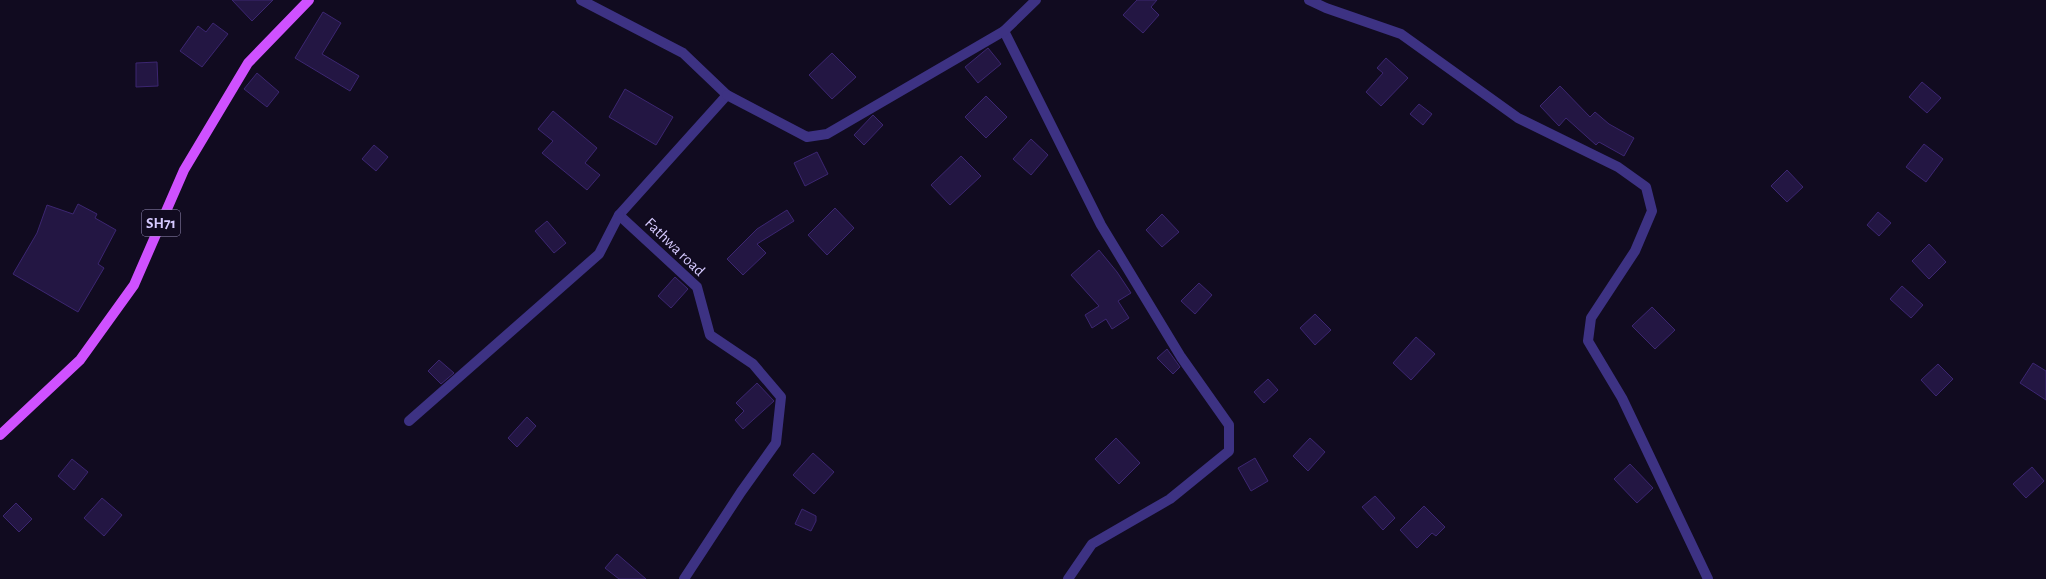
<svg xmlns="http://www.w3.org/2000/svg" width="2046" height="579" viewBox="0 0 2046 579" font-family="'Alegreya Sans',sans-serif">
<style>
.building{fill:#231643;stroke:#3c2671}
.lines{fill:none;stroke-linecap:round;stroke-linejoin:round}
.minor{stroke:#3d3283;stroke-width:10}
.major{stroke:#cf51ff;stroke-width:10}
.labels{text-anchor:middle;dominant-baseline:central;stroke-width:3;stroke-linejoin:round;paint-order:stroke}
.shield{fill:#110b20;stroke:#9b91bc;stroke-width:1}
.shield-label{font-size:15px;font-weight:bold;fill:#d6caff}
.street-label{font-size:16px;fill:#d6caff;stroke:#110b20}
</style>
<rect width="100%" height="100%" fill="#110b20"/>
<!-- building -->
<g class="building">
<path d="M232 0H273L252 21Z"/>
<path d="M1137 0H1157L1151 7 1159 15 1143 33 1123 15Z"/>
<path d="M323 12 341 23 322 54 359 76 350 91 295 58Z"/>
<path d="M213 23 228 34 202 67 180 51 198 26 206 32Z"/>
<path d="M988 48 1001 64 978 83 965 67Z"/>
<path d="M832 53 856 77 832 99 809 75Z"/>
<path d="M1386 58 1408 78 1381 106 1366 92 1383 73 1377 68Z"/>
<path d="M157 62 158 86 136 87V63Z"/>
<path d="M257 73 279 92 267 107 244 89Z"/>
<path d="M1922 82 1941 98 1927 113 1909 97Z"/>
<path d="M1560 86 1590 117 1595 112 1609 124 1634 138 1624 156 1599 142 1596 145 1566 118 1559 126 1540 106Z"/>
<path d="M625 89 673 117 656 145 609 117Z"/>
<path d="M986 96 1007 117 986 138 965 117Z"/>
<path d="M1419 104 1432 114 1423 125 1410 114Z"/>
<path d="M553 111 597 148 585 163 600 175 587 190 542 153 553 141 538 129Z"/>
<path d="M873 115 883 125 864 145 854 135Z"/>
<path d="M1031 139 1048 155 1031 175 1013 159Z"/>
<path d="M1924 144 1943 159 1926 182 1906 167Z"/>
<path d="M374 145 388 157 376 171 362 159Z"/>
<path d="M817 152 828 174 805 186 794 163Z"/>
<path d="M961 156 981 176 950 205 931 185Z"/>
<path d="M1787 170 1803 187 1787 202 1771 186Z"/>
<path d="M78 204 97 214 95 218 116 230 98 264 104 268 78 312 13 274 37 233 47 205 73 214Z"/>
<path d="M835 208 854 228 827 255 808 235Z"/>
<path d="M787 210 794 221 757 244 766 253 743 275 727 259 757 229Z"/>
<path d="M1878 212 1891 223 1879 236 1867 225Z"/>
<path d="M1162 214 1179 232 1162 247 1146 230Z"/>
<path d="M547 221 566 243 554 253 535 231Z"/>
<path d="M1929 244 1946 262 1929 279 1912 261Z"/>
<path d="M1099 250 1117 272 1131 293 1118 301 1129 318 1112 329 1106 319 1092 328 1085 315 1099 306 1071 275Z"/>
<path d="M675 277 688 289 671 308 658 296Z"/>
<path d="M1199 283 1212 295 1195 314 1181 301Z"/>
<path d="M1902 286 1923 305 1911 318 1890 299Z"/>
<path d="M1652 307 1675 330 1655 349 1632 326Z"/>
<path d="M1315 314 1331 330 1315 345 1300 328Z"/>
<path d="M1416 337 1435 354 1411 380 1393 363Z"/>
<path d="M1167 349 1180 367 1173 374 1157 358Z"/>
<path d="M439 360 454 373 441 384 428 371Z"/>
<path d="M2033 363 2046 371V400L2020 383Z"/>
<path d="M1938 364 1953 379 1936 396 1921 380Z"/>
<path d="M1268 379 1278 390 1264 403 1254 392Z"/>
<path d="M757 383 774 401 743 429 735 420 744 411 736 403Z"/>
<path d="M527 417 536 426 517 447 508 438Z"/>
<path d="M1116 438 1140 463 1119 484 1095 459Z"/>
<path d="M1310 438 1325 452 1308 471 1293 456Z"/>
<path d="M813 453 834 472 814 494 793 475Z"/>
<path d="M1255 458 1268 481 1251 491 1238 468Z"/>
<path d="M72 459 88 472 74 490 58 476Z"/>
<path d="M1630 464 1653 488 1637 503 1614 479Z"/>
<path d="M2032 467 2044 481 2026 498 2013 484Z"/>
<path d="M1375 496 1395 518 1383 530 1362 507Z"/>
<path d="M102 498 122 515 104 536 84 518Z"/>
<path d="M16 503 32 519 19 532 3 516Z"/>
<path d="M1424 506 1445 527 1436 536 1432 533 1417 548 1400 530Z"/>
<path d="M802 509 816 516V521L811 531 795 524Z"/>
<path d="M617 554 646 579H619L605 568Z"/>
</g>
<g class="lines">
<!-- minor -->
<g class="minor">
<path d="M581 0 683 53 727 95 619 215 697 287 710 335 753 364 781 397 776 443 741 492 684 579"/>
<path d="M1309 0 1326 8 1401 34 1518 118 1618 167 1646 187 1652 211 1635 251 1591 318 1588 341 1622 398 1708 579"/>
<path d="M1004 31 1101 225 1181 357 1229 425V451L1170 499 1092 544 1068 579"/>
<path d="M727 95 807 137 827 134 1004 31 1036 0"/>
<path d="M409 421 599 254 619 215"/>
</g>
<!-- major -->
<path class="major" d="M0 435 80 360 134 285 184 170 248 63 309 0"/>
</g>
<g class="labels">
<!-- shield labels -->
<rect class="shield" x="142" y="210" width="38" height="26" rx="3"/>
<g class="shield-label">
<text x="161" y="223">SH71</text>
</g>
<!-- street labels -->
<g class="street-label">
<text transform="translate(675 247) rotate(44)">Fathwa road</text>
</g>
</g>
</svg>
